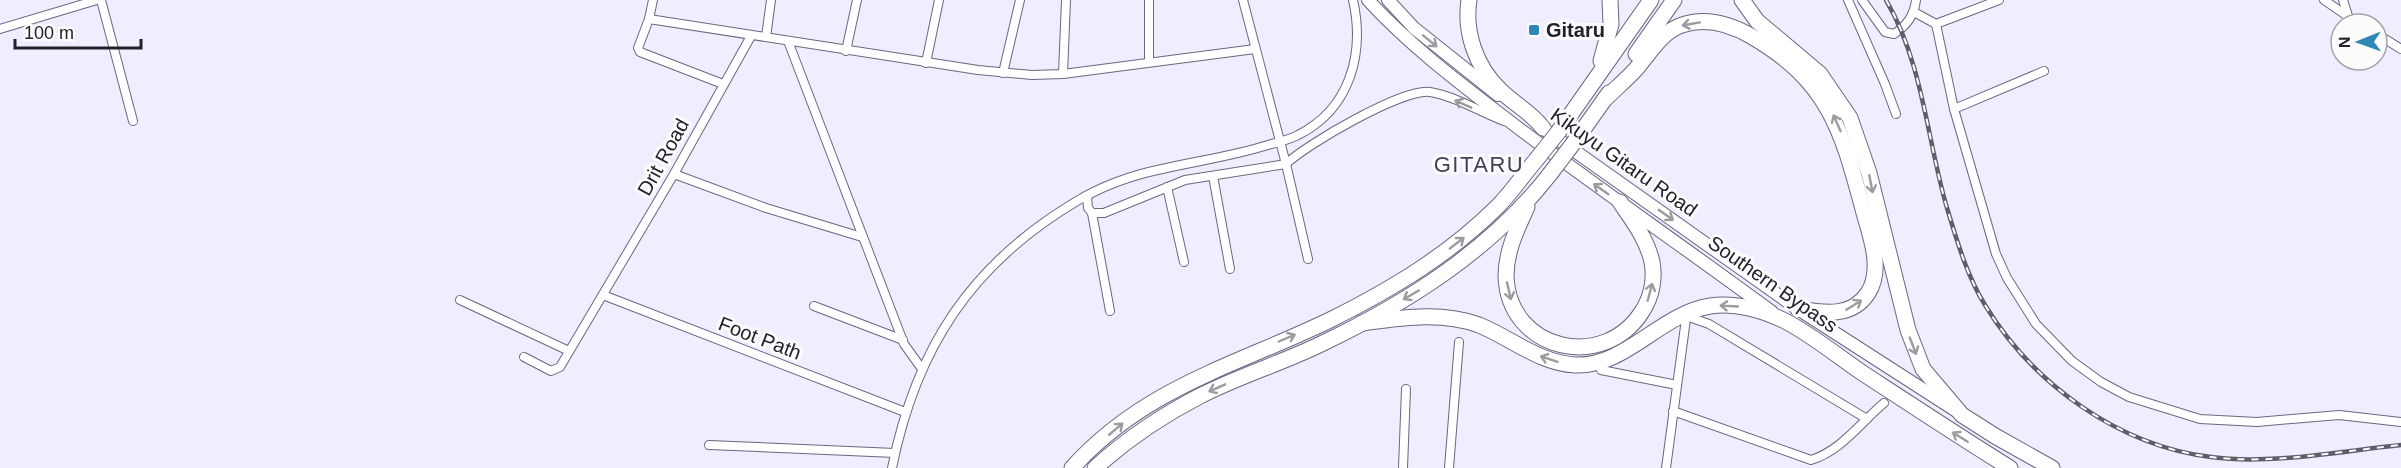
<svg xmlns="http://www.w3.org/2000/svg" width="2401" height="468" viewBox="0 0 2401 468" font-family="Helvetica,sans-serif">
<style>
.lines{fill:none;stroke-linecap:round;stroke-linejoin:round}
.street-casing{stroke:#6a6780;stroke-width:10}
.primary-casing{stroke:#6a6780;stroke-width:14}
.highway-casing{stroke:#6a6780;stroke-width:17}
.street{stroke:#fff;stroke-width:8}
.primary{stroke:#fff;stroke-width:12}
.highway{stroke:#fff;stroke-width:15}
.rail-casing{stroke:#5e5d6a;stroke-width:4.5}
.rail{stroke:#fcfcfc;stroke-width:2;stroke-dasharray:7;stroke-linecap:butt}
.highway-bridge-casing{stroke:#6a6780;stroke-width:17;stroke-linecap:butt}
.highway-bridge{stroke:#fff;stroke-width:15}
.oneway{stroke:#9b9ba0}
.poi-dot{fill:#2d88b5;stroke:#fcfcfc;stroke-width:2}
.labels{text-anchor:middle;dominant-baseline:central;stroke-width:6;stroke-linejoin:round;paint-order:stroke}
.poi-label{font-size:20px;font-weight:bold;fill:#21202b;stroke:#fcfcfc;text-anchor:start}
.street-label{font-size:20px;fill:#21202b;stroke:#fcfcfc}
.quarter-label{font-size:22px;letter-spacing:1.5px;fill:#444158;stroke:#fcfcfc}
</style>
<rect width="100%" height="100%" fill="#efedff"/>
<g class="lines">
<defs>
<g id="street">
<path d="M101 0 133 121"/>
<path d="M653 0 649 19 638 48 640 52 723 84"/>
<path d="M1149 0V61"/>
<path d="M1243 0 1286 164 1308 259"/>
<path d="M1848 0 1885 84 1896 114"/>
<path d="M1862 0 1885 32 1894 34C1907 25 1914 16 1916 0"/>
<path d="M2324 0 2359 24"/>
<path d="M2343 0 2348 16"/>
<path d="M1914 12 1936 24 1954 109 1996 254 2007 278 2036 324 2072 361 2101 382 2129 397 2200 419 2257 422 2339 415 2401 422"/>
<path d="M649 19 978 70 1032 75 1063 74 1255 49"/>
<path d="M1936 24 1999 0"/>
<path d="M0 29 97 0"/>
<path d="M2377 34 2401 49"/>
<path d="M766 37 771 0"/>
<path d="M788 41 904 344 922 369"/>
<path d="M846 51 857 0"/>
<path d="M926 63 939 0"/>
<path d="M1003 73 1020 0"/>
<path d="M1063 74 1066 0"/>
<path d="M1954 109 2044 71"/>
<path d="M674 174 766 208 862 237"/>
<path d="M1213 176 1230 269"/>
<path d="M1167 187 1184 262"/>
<path d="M1087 196 1088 208 1092 213H1104L1185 180 1286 164C1307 144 1403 88 1430 92 1455 96 1480 112 1504 121"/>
<path d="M1092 213 1110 311"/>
<path d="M603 295 905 412"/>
<path d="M460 300 569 351"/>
<path d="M814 306 903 340"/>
<path d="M524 357 551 371 560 367 674 174 751 36"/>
<path d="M1601 370 1677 385"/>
<path d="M1673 411 1811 460C1841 451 1861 422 1884 403"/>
<path d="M709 445 895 453"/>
<path d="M892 468C916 348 971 264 1077 201 1102 186 1133 175 1162 169 1197 161 1233 156 1268 145 1278 142 1289 140 1298 135 1350 109 1365 54 1353 0"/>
<path d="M1403 468 1406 389"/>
<path d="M1449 468 1459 342"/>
<path d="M1666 468 1686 319 1689 317 1709 324 1867 419"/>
</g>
<g id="primary">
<path d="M1368 0C1413 49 1465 87 1517 127 1601 190 1688 250 1772 312"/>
<path d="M1388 0 1414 28 1498 95"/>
<path d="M1548 132 1798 309 1955 410"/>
</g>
<g id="highway">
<path d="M1469 0C1464 32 1476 67 1500 90 1514 104 1531 112 1543 128"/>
<path d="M1742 0 1757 21 1820 74 1850 118 1869 173 1908 330 1923 369 1962 415 1995 436 2052 468"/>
<path d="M1636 54 1674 0"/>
<path d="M1601 61 1611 24 1610 0"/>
<path d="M1604 100C1614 90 1626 80 1636 69 1650 53 1661 32 1682 25 1705 17 1730 24 1751 36 1830 82 1842 131 1864 213 1871 237 1883 270 1868 293 1852 318 1823 313 1798 309"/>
<path d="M1559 131 1651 0"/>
<path d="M1575 141 1609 93"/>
<path d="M1527 207C1517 229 1506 251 1506 276 1508 351 1605 373 1643 310 1652 296 1655 278 1652 262 1647 239 1633 221 1620 202"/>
<path d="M1362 323C1400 318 1441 311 1479 325 1511 338 1539 363 1575 365 1626 367 1660 314 1710 306 1735 302 1763 310 1785 321 1812 335 1836 355 1861 372 1910 404 1960 437 2010 468"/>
<path d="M1072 468C1145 387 1237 365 1330 320 1392 289 1449 255 1498 206 1512 192 1523 175 1536 160"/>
<path d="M1095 468C1126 440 1163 415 1200 396 1239 376 1282 363 1321 344 1407 303 1491 250 1550 174"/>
</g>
</defs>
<!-- street casing -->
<use href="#street" class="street-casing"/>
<!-- primary casing -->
<use href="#primary" class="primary-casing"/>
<!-- highway casing -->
<use href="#highway" class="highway-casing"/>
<!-- street -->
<use href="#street" class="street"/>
<!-- primary -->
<use href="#primary" class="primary"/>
<!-- highway -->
<use href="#highway" class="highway"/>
<defs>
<path id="rail" d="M1886 0C1923 63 1927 140 1947 208 1957 241 1967 276 1985 305 2033 384 2119 446 2211 457 2271 465 2341 451 2401 445"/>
</defs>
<!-- rail casing -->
<use href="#rail" class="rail-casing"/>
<!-- rail -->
<use href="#rail" class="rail"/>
<defs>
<g id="highway-bridge">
<path d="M1536 160 1559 131"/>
<path d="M1550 174 1575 141"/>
</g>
</defs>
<!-- highway-bridge casing -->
<use href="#highway-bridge" class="highway-bridge-casing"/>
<!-- highway-bridge -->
<use href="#highway-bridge" class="highway-bridge"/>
</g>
<!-- one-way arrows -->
<defs><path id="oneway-shaft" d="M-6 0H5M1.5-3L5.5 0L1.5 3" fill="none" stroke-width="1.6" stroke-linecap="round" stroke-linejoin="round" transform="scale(1.5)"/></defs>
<g class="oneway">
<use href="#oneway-shaft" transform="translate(1691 24) rotate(170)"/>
<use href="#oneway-shaft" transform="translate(1430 41) rotate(39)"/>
<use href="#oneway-shaft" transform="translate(1463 104) rotate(-156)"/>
<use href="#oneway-shaft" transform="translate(1837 123) rotate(-114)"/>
<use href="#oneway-shaft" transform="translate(1871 184) rotate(79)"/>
<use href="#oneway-shaft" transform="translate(1601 189) rotate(-145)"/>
<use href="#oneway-shaft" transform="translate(1666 215) rotate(35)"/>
<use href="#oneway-shaft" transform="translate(1457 243) rotate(-38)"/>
<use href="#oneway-shaft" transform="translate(1509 291) rotate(77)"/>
<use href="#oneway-shaft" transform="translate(1650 292) rotate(-75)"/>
<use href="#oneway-shaft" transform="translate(1411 295) rotate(150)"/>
<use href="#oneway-shaft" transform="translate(1854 305) rotate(-32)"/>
<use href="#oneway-shaft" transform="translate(1729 306) rotate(-177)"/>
<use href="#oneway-shaft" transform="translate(1287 338) rotate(-23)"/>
<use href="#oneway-shaft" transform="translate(1913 346) rotate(69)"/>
<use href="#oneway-shaft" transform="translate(1549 359) rotate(-162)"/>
<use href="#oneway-shaft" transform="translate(1217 388) rotate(156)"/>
<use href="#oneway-shaft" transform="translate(1116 429) rotate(-40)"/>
<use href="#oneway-shaft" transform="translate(1960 437) rotate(-148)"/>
</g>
<!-- markers -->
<rect class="poi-dot" x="1528" y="24" width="12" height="12" rx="3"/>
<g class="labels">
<!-- poi labels -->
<g class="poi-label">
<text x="1546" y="30">Gitaru</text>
</g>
<!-- street labels -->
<g class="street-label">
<text transform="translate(663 157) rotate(-61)">Drit Road</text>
<text transform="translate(1624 162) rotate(35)">Kikuyu Gitaru Road</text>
<text transform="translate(1773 284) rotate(35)">Southern Bypass</text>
<text transform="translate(760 338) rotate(21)">Foot Path</text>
</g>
<!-- quarter labels -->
<g class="quarter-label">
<text x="1479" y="164">GITARU</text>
</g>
</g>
<!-- north arrow -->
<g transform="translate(2359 42) rotate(269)"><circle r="28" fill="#fcfcfc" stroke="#a4a4a8" stroke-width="1.5"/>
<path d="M0-4.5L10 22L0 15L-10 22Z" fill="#2d88b5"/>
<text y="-9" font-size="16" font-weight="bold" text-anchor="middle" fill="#21202b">N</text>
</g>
<!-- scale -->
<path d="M15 39v9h126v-9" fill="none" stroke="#21202b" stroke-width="3"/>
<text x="24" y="39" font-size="18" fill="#21202b" stroke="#fcfcfc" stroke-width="4.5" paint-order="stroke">100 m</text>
</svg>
